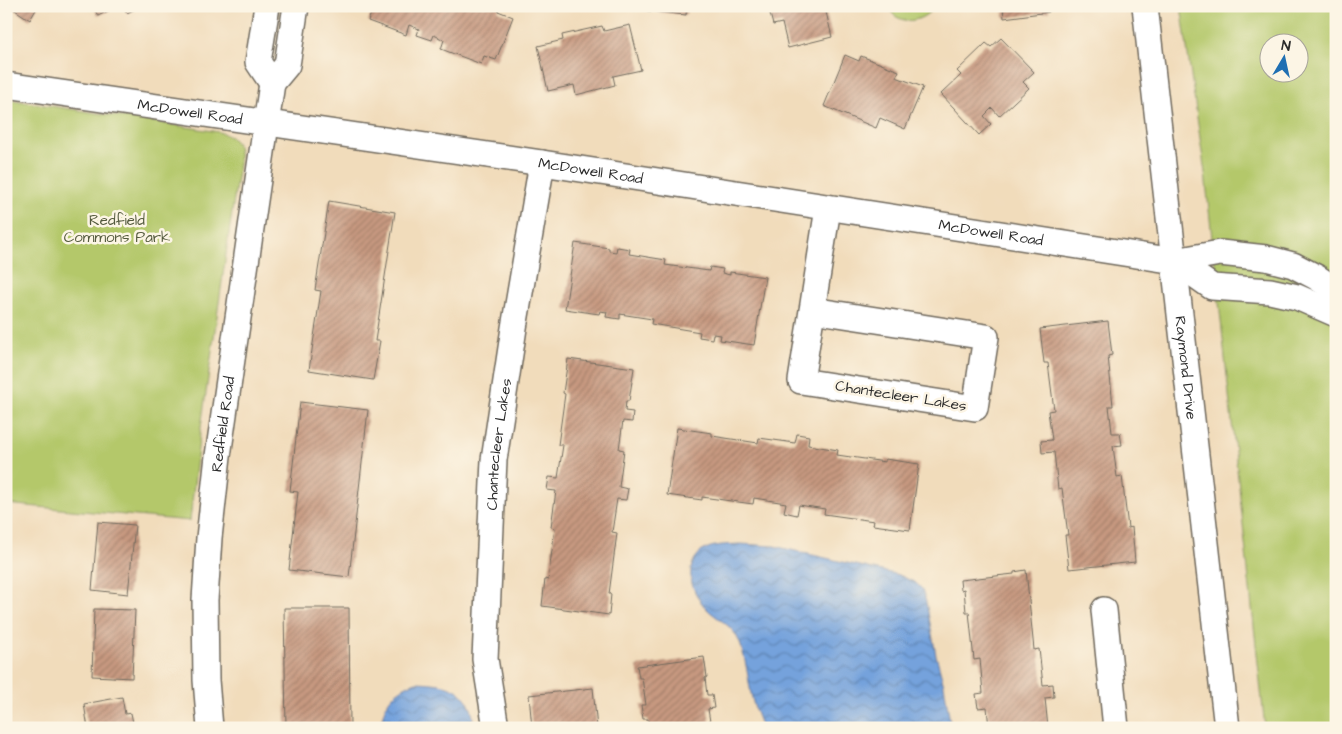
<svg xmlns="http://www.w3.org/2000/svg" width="1342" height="734" viewBox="0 0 1342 734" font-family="'Architects Daughter',sans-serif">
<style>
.green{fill:#b4c86b;stroke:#707a4b;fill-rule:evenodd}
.water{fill:url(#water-waves);stroke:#506684}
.building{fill:url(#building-hatch)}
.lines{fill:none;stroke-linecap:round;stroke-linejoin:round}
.minor-casing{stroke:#70695d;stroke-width:28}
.minor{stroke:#fff;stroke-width:25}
.labels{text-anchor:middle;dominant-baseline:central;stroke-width:5;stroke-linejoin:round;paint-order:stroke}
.street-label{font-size:15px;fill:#2b2b2b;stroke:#fcf5e5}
.park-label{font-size:15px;fill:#545a3e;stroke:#fcf5e5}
</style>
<defs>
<pattern id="water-waves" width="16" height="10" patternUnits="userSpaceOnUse" patternTransform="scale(1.25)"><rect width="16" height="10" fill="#74a2dc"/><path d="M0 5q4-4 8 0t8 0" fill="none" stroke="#5f84b3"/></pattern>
<pattern id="building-hatch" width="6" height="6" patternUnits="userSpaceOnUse" patternTransform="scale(1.25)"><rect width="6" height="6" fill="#c79980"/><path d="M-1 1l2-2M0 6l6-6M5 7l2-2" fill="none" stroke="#a27d69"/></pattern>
</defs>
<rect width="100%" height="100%" fill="#fcf5e5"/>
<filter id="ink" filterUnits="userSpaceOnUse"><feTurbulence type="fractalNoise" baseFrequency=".02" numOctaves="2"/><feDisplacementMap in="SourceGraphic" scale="10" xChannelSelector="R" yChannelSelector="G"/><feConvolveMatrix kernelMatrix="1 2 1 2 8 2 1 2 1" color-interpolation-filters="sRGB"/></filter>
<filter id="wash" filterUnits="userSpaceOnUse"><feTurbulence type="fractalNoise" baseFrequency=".0096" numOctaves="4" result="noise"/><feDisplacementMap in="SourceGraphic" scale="20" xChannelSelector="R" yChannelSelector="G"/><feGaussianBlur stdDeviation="1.12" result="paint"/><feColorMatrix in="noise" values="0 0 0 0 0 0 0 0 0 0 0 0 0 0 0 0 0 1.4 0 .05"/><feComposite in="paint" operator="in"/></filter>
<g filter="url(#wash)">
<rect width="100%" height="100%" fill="#f1dcbb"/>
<!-- green -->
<g class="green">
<path d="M888 6H935C926 18 910 26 895 16 892 14 890 9 888 6Z"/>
<path d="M1181 6H1336V728H1265L1205 173ZM1270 42H1300V72H1270Z"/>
<path d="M6 99 219 132C238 139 240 144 239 164L198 448 190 521 6 504Z"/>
</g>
<!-- water -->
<g class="water">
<path d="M740 544 774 546 899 575 916 583 922 589 926 602 936 655 944 685 951 728H762C759 719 755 711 753 702 748 683 746 651 736 635 729 624 716 618 707 609 692 594 682 567 702 551 712 544 728 545 740 544Z"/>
<path d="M416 682C440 683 464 684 472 712 473 717 473 723 473 728H382C381 703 395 690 416 682Z"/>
</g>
<g id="blocks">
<!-- building -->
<g class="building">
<path d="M9 6H38L30 20Z"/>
<path d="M93 6H118L98 16Z"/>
<path d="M123 6H141L127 13Z"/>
<path d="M361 6H500L498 11 513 17 496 60 484 56 481 64 441 49 444 40 434 35 432 40 417 35 419 29 409 25 406 35 368 21 372 11Z"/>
<path d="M641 6H687L686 15 641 10Z"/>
<path d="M768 6H831L832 11 826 12 832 37 788 48 782 23 773 25Z"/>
<path d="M1003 6H1048L1049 12 1004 18Z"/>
<path d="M630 25 641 70 613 76 615 85 576 95 574 85 548 91 538 46 563 40 562 35 602 26 604 31Z"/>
<path d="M1001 38 1034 72 1023 82 1029 88 999 116 992 108 984 116 991 124 979 135 941 94 961 75 957 71 986 43 991 47Z"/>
<path d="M845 55 859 61 861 56 899 71 896 77 923 87 905 129 880 118 876 128 824 106Z"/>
<path d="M329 201 395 212 375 341H380L373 380 309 370 321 291 315 290Z"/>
<path d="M575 243 609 248V251L616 252 617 247 630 249 629 254 666 260 665 265 709 271 710 267 723 269 722 273 730 275V272L765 277 754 345 720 340 721 335 713 334 712 339 699 337 700 332 651 324 652 319 620 314V319L606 317 607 312 600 311 599 314 565 309Z"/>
<path d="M1108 321 1112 355 1108 356 1113 406H1109L1112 433H1120L1122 445 1113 446 1117 477 1122 476 1128 528 1132 527 1135 562 1069 569 1065 535H1068L1062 488 1058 489 1054 452 1042 453 1041 441 1052 440 1048 411 1054 410 1048 363H1044L1040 329Z"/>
<path d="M568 359 634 368 629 401H626L625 411 633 412 632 422 623 421 619 449 624 450 619 487 628 489 626 500 617 499 612 532 617 533 609 594H611L609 615 542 606 545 579 548 580 555 528 551 527 556 491 547 490 549 477 558 478 563 445H558L565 394 563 393Z"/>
<path d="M300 402 368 410 349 577 289 570 298 492 290 491Z"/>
<path d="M677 428 712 433V436L758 443 759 438 795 443 797 434 809 436 808 445 838 450 837 455 885 462V459L919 464 910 530 873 525 874 521 824 514 825 509 799 505 797 515 784 512 786 503 754 498 753 504 702 497V500L667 495Z"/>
<path d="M98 522 135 525 128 594 92 590Z"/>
<path d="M1026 570 1034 650 1039 649 1043 685 1053 684 1054 697 1045 698 1048 728H989L987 707 978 708 976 694 983 693 980 659 974 660 969 612H966L964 589 961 590 960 580 1014 574V572Z"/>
<path d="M284 608H349L350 728H286Z"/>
<path d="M94 609 135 610 132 678 92 676Z"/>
<path d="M704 657 707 677 705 678 707 695H712L714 708 708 709 711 728H649L648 719H643L641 705H646L642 678H639L637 666Z"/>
<path d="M593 688 597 728H532L529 695Z"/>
<path d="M122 697 125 714 131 713 134 728H88L84 704Z"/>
</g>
</g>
</g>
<g filter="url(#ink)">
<use href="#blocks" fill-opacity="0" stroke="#70695d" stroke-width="1"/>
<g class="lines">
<defs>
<g id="minor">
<path d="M267 6 258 62 272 83"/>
<path id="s1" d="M1145 6 1227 728"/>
<path id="s2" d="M6 85 542 163 1175 261 1220 253 1266 258 1293 265 1316 277 1336 290"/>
<path d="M1175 261 1212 287 1270 291 1297 297 1336 314"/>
<path d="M812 310 986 337 975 408 801 381 828 208"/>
<path d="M1104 610 1116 728"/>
<path id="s3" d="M210 728 206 680 205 600 209 538 218 456 272 83 287 65 296 6"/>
<path id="s4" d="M496 728 485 659 494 460 514 328 542 163"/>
</g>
</defs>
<!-- minor casing -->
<use href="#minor" class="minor-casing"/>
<!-- minor -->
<use href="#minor" class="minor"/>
</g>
</g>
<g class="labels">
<!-- street labels -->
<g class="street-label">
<text stroke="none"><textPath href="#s2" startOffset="186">McDowell Road</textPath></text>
<text stroke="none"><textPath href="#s2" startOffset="591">McDowell Road</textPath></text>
<text stroke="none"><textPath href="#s2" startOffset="996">McDowell Road</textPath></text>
<text stroke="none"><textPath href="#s1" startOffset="364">Raymond Drive</textPath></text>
<text transform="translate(901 396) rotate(9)">Chantecleer Lakes</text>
<text stroke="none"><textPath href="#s3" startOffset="305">Redfield Road</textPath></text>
<text stroke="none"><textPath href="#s4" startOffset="285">Chantecleer Lakes</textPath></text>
</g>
<!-- park labels -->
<g class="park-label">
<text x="117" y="220">Redfield<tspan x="117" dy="17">Commons Park</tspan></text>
</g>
</g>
<!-- margin -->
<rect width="1342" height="734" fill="none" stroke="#fcf5e5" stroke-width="25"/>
<!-- north arrow -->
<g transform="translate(1284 58) rotate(9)"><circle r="24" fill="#fcf5e5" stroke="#a8a49b"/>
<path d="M0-4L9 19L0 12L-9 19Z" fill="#1f6fb2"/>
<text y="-8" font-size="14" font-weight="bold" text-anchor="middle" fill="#2b2b2b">N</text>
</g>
</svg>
